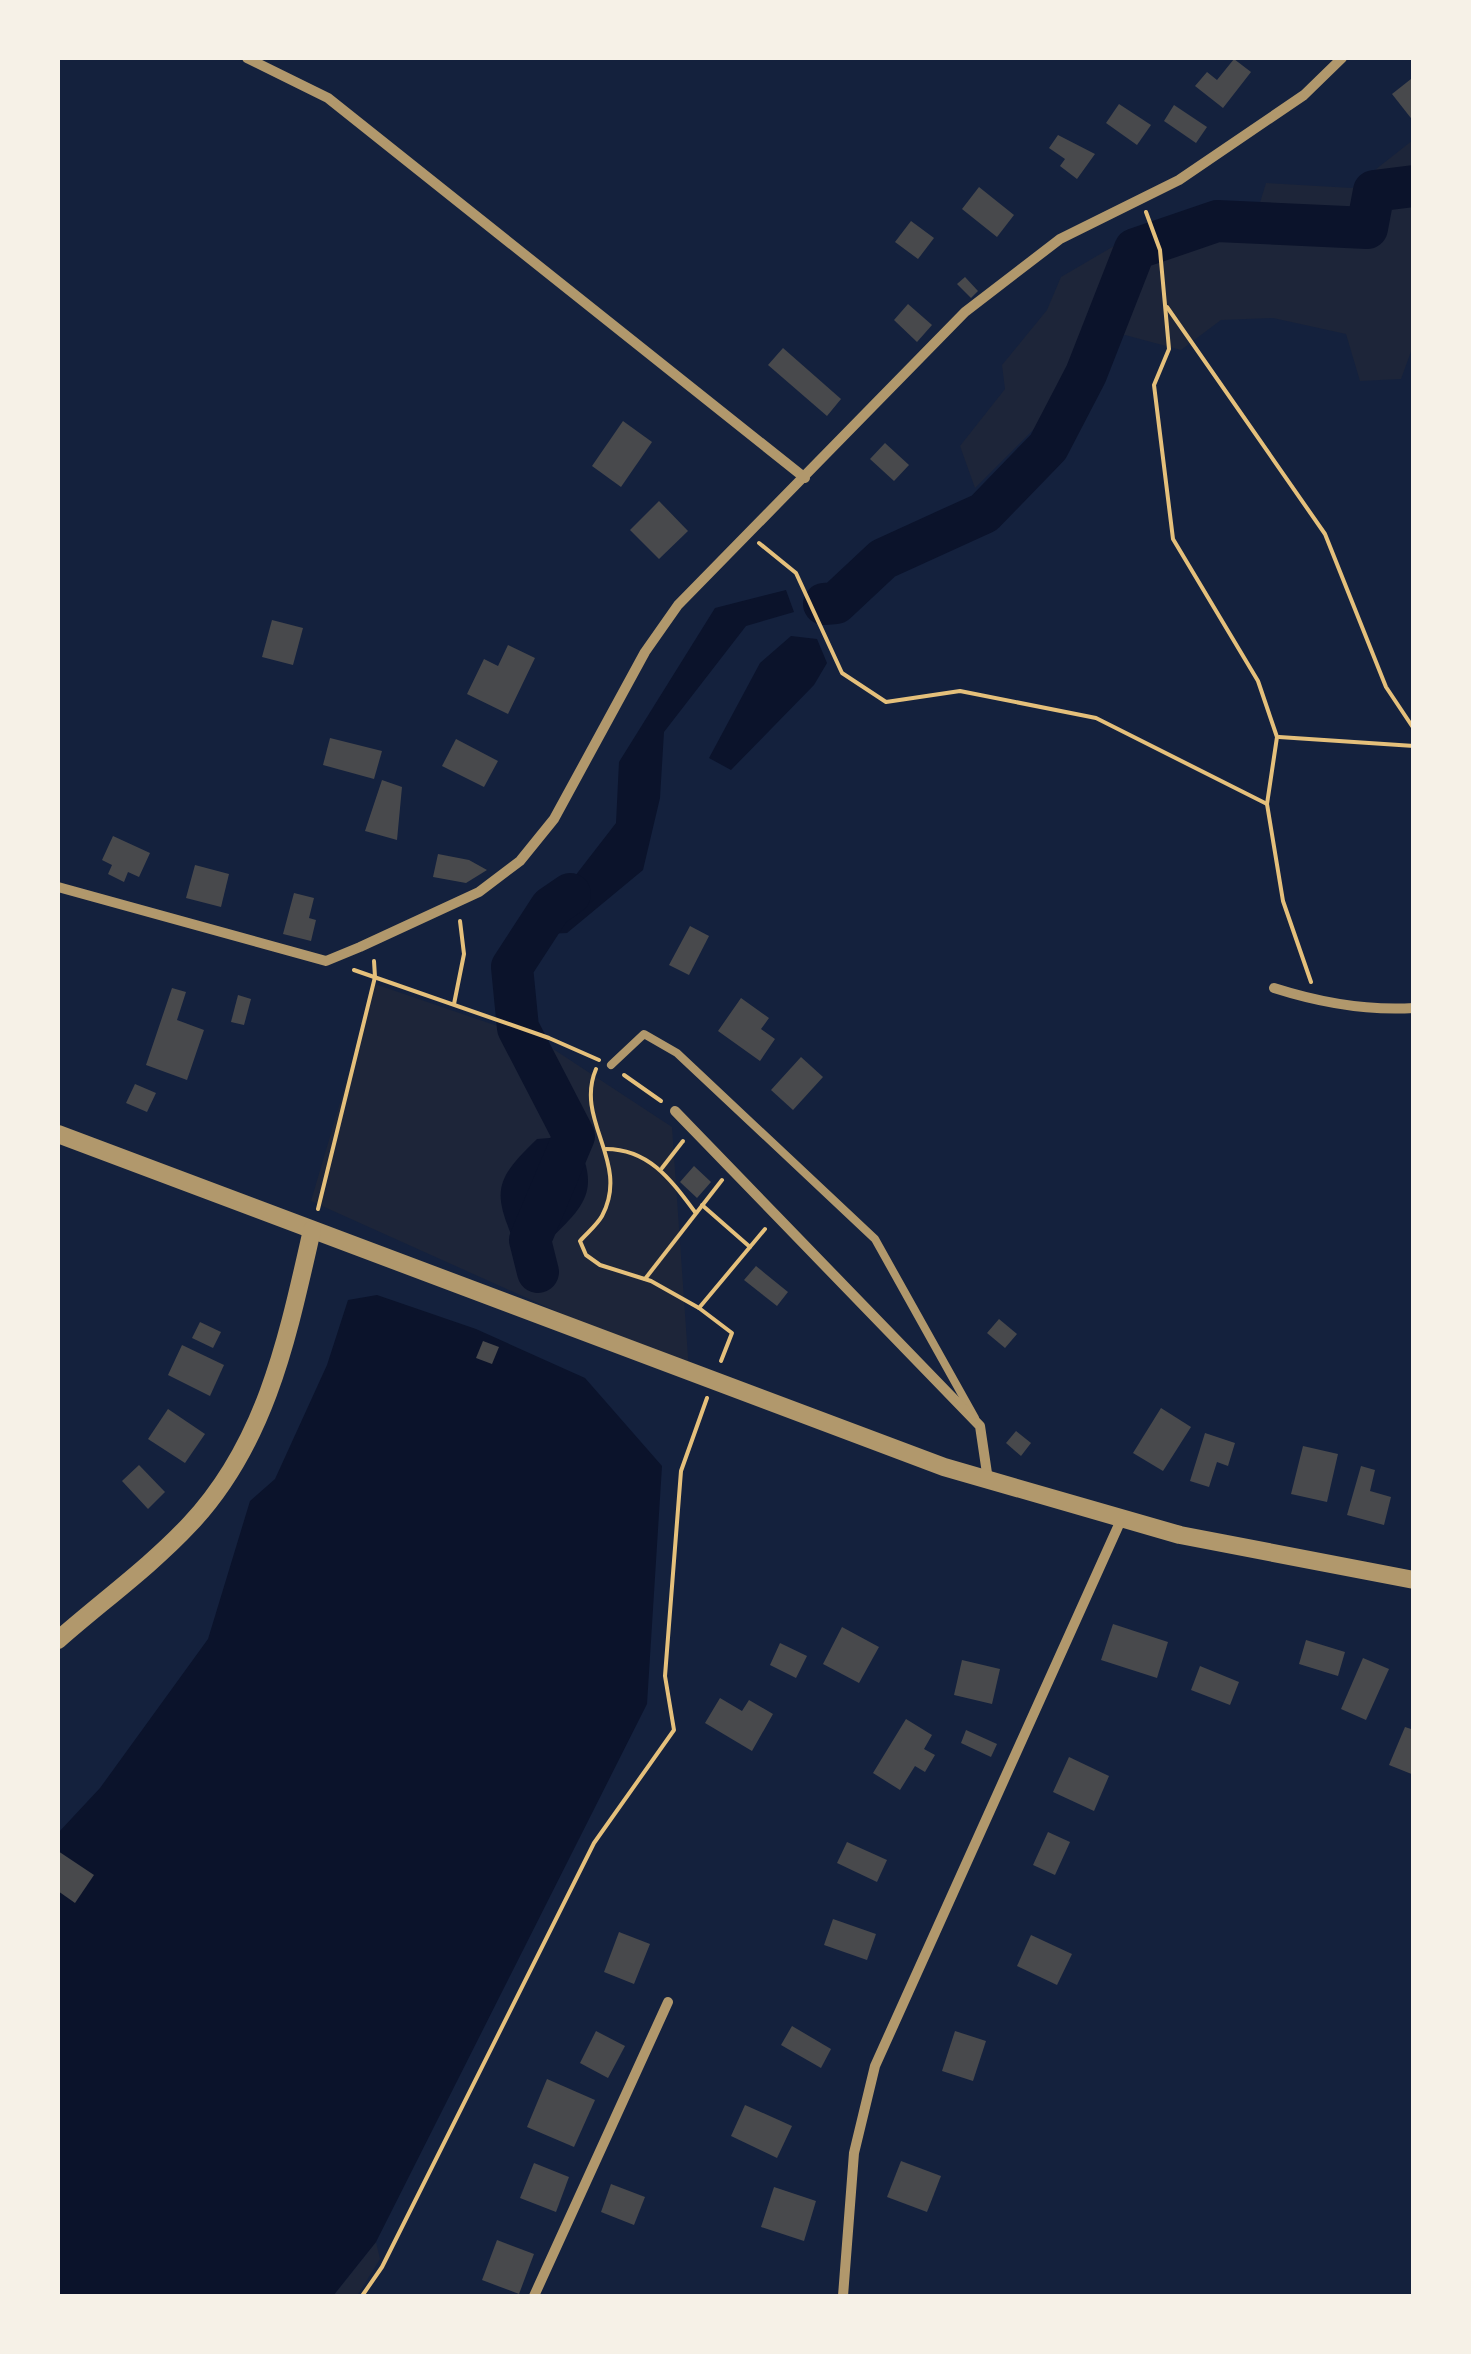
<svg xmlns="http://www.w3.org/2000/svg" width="1471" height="2354" viewBox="0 0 1471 2354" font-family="'Source Sans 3',sans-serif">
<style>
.green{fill:#1d2539}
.water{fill:#0b132b}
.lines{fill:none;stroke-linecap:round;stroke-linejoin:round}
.river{stroke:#0b132b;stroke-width:42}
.building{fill:#48494c}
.path{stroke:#e5c07b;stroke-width:4}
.service{stroke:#b1986c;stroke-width:8}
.minor{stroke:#b1986c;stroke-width:10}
.tertiary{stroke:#b1986c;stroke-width:18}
</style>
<rect width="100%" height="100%" fill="#14213d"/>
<!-- green -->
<g class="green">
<path d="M1413 140V346L1401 379 1360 381 1346 334 1273 318 1221 320 1181 350 1125 335 1073 353 1038 425 975 488 960 446 1005 389 1002 365 1047 310 1061 277 1114 246 1190 214 1258 209 1266 183 1352 188Z"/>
<path d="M375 984 541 1041 672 1127 689 1371 311 1201Z"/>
<path d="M376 2242 380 2259 357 2296H333Z"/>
</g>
<!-- water -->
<g class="water">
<path d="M786 590 794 612 746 626 664 732 660 798 643 870 567 933 527 935 518 921 552 883 568 885 616 823 619 762 715 608Z"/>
<path d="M791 636 817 639 827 663 814 685 731 770 709 758 760 663Z"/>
<path d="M574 1136C601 1189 587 1204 549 1240L514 1241C491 1189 497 1178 537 1139Z"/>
<path d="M377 1295 476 1329 585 1378 662 1466 647 1704 376 2242 333 2296H58V1833L100 1788 208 1639 250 1501 275 1479 327 1365 348 1300Z"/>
</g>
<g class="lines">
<!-- river -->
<g class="river">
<path d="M824 604 836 603 883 559 984 513 1048 447 1086 374 1135 249 1217 221 1367 228 1374 191 1414 186"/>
<path d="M538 1272 530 1240 574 1136 518 1028 512 967 551 907 570 894"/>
</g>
</g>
<!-- building -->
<g class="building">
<path d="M1234 59 1251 72 1223 108 1195 86 1207 72 1217 80Z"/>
<path d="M1411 79 1414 82V122L1392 94Z"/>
<path d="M1119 104 1151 125 1137 145 1106 123Z"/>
<path d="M1174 105 1207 127 1196 143 1164 121Z"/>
<path d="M1058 135 1095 154 1077 179 1060 166 1065 159 1049 148Z"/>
<path d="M979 187 1014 215 997 237 962 209Z"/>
<path d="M911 221 934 238 918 259 895 242Z"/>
<path d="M965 277 978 291 971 298 957 284Z"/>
<path d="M908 304 932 325 917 342 894 320Z"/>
<path d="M783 348 841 399 827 416 768 365Z"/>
<path d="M623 421 652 442 621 487 592 466Z"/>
<path d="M885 443 909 465 894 481 870 459Z"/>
<path d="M659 501 688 531 659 559 630 530Z"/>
<path d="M272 620 303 628 293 665 262 657Z"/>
<path d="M508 645 535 658 508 714 467 694 484 659 498 666Z"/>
<path d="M330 738 382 751 374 779 323 765Z"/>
<path d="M456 739 498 761 484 787 442 766Z"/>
<path d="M382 780 402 787 397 840 365 831Z"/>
<path d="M113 836 150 853 139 877 128 872 124 882 108 874 112 865 102 860Z"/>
<path d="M438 854 469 860 487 870 466 883 433 877Z"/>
<path d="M195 865 229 874 221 907 186 898Z"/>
<path d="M294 893 314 898 309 918 316 920 311 941 283 934Z"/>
<path d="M690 926 709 936 689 975 669 965Z"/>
<path d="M172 988 186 992 177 1020 204 1030 187 1080 146 1065Z"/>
<path d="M238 995 251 999 244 1025 231 1022Z"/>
<path d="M741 998 769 1018 761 1029 775 1039 760 1061 718 1031Z"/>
<path d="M801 1057 823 1077 793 1110 771 1090Z"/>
<path d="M135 1084 156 1093 147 1112 126 1103Z"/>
<path d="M694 1166 711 1182 697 1198 680 1182Z"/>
<path d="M756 1266 788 1292 777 1306 744 1280Z"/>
<path d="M999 1319 1017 1334 1005 1348 987 1333Z"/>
<path d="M200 1322 221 1332 213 1348 192 1338Z"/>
<path d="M483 1341 499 1347 492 1364 476 1358Z"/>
<path d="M182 1345 224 1365 210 1396 168 1375Z"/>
<path d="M1161 1408 1191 1427 1163 1471 1133 1453Z"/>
<path d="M168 1409 205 1434 185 1463 148 1439Z"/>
<path d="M1016 1431 1031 1443 1021 1456 1006 1443Z"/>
<path d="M1205 1433 1235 1443 1228 1466 1217 1462 1209 1487 1190 1481Z"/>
<path d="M1303 1446 1338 1454 1327 1502 1291 1494Z"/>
<path d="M139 1465 165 1492 148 1509 122 1481Z"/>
<path d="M1361 1466 1375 1470 1370 1491 1391 1497 1384 1525 1347 1515Z"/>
<path d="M1113 1624 1168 1642 1157 1678 1101 1660Z"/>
<path d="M842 1627 879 1647 859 1683 823 1664Z"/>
<path d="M1306 1640 1345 1652 1338 1676 1299 1664Z"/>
<path d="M780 1643 807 1656 796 1678 770 1665Z"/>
<path d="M1363 1658 1389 1669 1366 1720 1341 1709Z"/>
<path d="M962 1660 1000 1669 992 1704 954 1695Z"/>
<path d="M1200 1666 1239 1682 1230 1705 1191 1690Z"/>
<path d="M720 1698 742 1711 749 1700 773 1714 752 1751 705 1723Z"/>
<path d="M906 1719 932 1735 924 1749 935 1755 925 1772 915 1766 900 1790 873 1773Z"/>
<path d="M1405 1727 1414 1730V1775L1389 1765Z"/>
<path d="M966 1730 997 1744 991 1757 961 1743Z"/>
<path d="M1069 1757 1109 1776 1094 1811 1053 1792Z"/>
<path d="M1048 1832 1070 1842 1055 1875 1033 1865Z"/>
<path d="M847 1842 887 1860 877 1882 837 1863Z"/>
<path d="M58 1851 94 1875 75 1903 58 1891Z"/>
<path d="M833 1919 876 1934 867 1960 824 1945Z"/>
<path d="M619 1932 650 1944 634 1984 604 1972Z"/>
<path d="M1031 1935 1072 1954 1057 1985 1017 1966Z"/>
<path d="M792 2026 831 2049 821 2068 781 2045Z"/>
<path d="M596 2031 625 2046 608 2078 580 2063Z"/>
<path d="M955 2031 986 2041 973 2081 942 2071Z"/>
<path d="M547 2079 595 2100 574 2147 527 2127Z"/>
<path d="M745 2105 792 2126 777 2158 731 2136Z"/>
<path d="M901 2161 941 2176 927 2212 887 2197Z"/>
<path d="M534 2163 569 2177 556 2212 520 2198Z"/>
<path d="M611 2184 645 2197 634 2225 601 2212Z"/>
<path d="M774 2187 816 2201 804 2241 761 2227Z"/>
<path d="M497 2240 534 2254 519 2294 482 2280Z"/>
</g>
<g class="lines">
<!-- path -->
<g class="path">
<path d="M1146 212 1160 250 1169 349 1154 385 1173 539 1258 681 1277 737 1267 804 1283 901 1311 982"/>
<path d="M1167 307 1325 534 1386 687 1414 729"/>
<path d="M759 543 796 573 842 673 886 702 960 691 1096 718 1267 804"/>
<path d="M1279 737 1414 746"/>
<path d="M354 970 549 1038 599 1060"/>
<path d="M454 1004 464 954 460 921"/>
<path d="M596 1069C574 1121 631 1162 602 1216 597 1225 587 1233 580 1241L586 1255 600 1265 651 1281 699 1308 765 1229"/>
<path d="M624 1075 661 1101"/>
<path d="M606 1149C649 1149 671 1180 695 1212"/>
<path d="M662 1168 683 1141"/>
<path d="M702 1205 750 1247"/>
<path d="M318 1209 375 977 374 961"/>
<path d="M645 1279 722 1180"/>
<path d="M699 1308 732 1333 721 1361"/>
<path d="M362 2296 382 2267 594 1843 674 1730 665 1676 681 1471 707 1398"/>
</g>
<!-- service -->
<path class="service" d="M611 1065 644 1034 677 1053 875 1239 975 1418"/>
<!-- minor -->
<g class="minor">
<path d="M247 58 328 98 805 478"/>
<path d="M58 887 326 961 360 947 479 892 520 861 554 819 645 652 678 605 965 312 1060 239 1179 180 1304 95 1342 58"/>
<path d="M1274 988C1318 1002 1367 1011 1414 1008"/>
<path d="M675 1111 980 1426 988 1480"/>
<path d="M534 2296 668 2002"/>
<path d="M843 2296 854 2153 875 2066 1121 1520"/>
</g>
<!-- tertiary -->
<g class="tertiary">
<path d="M58 1134 944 1467 1180 1535 1414 1580"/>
<path d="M58 1640C101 1602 151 1566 190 1524 267 1442 288 1335 312 1230"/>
</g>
</g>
<!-- border -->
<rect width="1471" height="2354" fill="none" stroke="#f6f1e7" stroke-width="120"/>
</svg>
